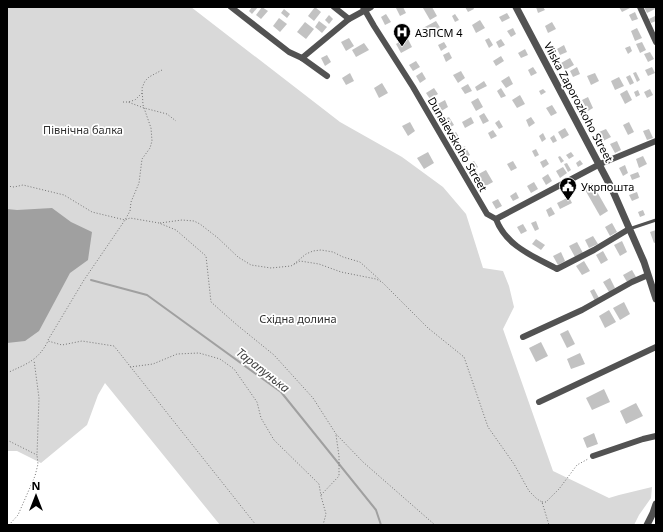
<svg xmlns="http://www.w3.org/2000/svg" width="663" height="532" viewBox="0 0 663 532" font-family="'Noto Sans',sans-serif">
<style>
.green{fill:#d9d9d9}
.water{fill:#a0a0a0}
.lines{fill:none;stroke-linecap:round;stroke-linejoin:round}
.stream{stroke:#a0a0a0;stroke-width:2}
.building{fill:#c2c2c2}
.path{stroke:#747474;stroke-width:1;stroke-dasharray:1 2;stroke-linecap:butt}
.service{stroke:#525252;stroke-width:3}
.minor{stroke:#525252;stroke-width:6}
.tertiary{stroke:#525252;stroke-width:7}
.labels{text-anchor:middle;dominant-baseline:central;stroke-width:3.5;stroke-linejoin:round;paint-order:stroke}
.poi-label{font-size:11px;fill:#000;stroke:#fff;text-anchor:start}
.street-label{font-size:11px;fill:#000;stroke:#fff}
.park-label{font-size:11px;fill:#303030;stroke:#fff}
.water-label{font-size:12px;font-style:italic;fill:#414141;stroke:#fff}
</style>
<rect width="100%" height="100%" fill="#fff"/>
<!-- green -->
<path class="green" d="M7 7H191L340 122 402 157 443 187 466 214 483 268 503 271 509 286 514 307 503 329 553 471 609 498 619 495 652 487 651 498 639 515 634 525H220L105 383 98 395 87 425 41 463 17 451H7Z"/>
<!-- water -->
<path class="water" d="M52 208 71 222 92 232 88 260 70 273 39 331 25 341 7 343V209L17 210Z"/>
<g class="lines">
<!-- stream -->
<path class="stream" d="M91 280 147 295 281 392 376 510 381 525"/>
</g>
<!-- building -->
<g class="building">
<path d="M252 7H258L252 14 249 11Z"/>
<path d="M262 7 268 11 261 19 256 15Z"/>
<path d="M315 7 321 12 314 21 308 16Z"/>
<path d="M398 7H403L406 13 400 16 396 8Z"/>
<path d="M426 7H432L437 16 430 20 423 8Z"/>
<path d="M465 7H473L474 9 468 12Z"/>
<path d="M536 7H543L545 10 538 13Z"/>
<path d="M619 7H629L630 8 622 12Z"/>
<path d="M644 7H654L655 9 647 13Z"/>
<path d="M284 9 290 14 287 18 281 13Z"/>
<path d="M635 12 638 19 632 21 629 15Z"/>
<path d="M507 13 510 18 502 22 499 17Z"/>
<path d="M386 14 391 22 385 25 381 17Z"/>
<path d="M455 14 459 20 455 22 452 16Z"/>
<path d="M329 15 333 19 329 24 325 20Z"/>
<path d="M655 16 656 21 651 23 649 19Z"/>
<path d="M279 18 287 24 280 32 273 26Z"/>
<path d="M480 20 485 28 476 33 472 25Z"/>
<path d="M319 21 327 27 322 33 315 27Z"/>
<path d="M436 21 441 29 428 37 423 28Z"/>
<path d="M305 22 314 29 306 39 297 32Z"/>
<path d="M552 22 556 29 548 33 545 26Z"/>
<path d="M513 28 516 34 511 37 507 31Z"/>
<path d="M637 28 642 38 635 41 631 31Z"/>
<path d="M407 37 412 47 401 53 396 44Z"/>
<path d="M349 38 354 46 346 51 341 42Z"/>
<path d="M489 38 493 45 489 48 485 40Z"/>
<path d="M501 39 505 45 499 48 496 42Z"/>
<path d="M444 42 447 47 441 51 438 45Z"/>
<path d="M642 42 646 50 640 53 636 44Z"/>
<path d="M364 43 369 50 356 57 352 50Z"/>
<path d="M564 45 567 52 560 55 557 49Z"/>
<path d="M630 46 632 51 628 54 625 48Z"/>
<path d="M525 49 528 55 521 58 518 53Z"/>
<path d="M449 52 452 58 446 62 443 55Z"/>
<path d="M650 52 654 59 648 62 644 54Z"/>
<path d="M327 55 331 62 325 66 321 58Z"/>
<path d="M501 56 504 61 496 66 493 61Z"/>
<path d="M570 58 574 65 565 70 561 63Z"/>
<path d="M416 61 420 67 413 71 409 65Z"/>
<path d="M533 67 537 73 531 76 528 70Z"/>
<path d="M577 67 580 74 573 77 570 71Z"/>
<path d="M652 67 655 73 648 76 645 70Z"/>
<path d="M461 71 465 78 458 83 453 75Z"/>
<path d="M422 72 426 79 420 83 416 76Z"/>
<path d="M636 72 640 80 637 82 633 73Z"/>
<path d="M350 73 354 81 346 85 342 78Z"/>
<path d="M595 73 599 81 591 85 587 76Z"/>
<path d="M630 75 634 83 630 85 626 77Z"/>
<path d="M509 76 513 84 506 88 501 81Z"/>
<path d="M619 77 624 86 615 90 611 81Z"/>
<path d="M484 81 487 86 477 91 475 87Z"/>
<path d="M382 83 388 93 379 98 374 88Z"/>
<path d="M468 84 472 91 465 94 461 88Z"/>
<path d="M434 88 438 94 430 99 426 93Z"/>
<path d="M501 88 506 96 501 98 497 91Z"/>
<path d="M543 89 546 92 541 95 539 91Z"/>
<path d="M650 89 653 95 647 98 644 92Z"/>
<path d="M627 90 632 100 625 104 620 94Z"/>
<path d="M638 90 640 95 636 97 634 92Z"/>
<path d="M520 95 525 104 517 108 512 100Z"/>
<path d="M588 97 593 108 588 111 582 100Z"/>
<path d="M478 98 483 107 476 111 471 102Z"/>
<path d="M445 100 448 107 438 113 434 106Z"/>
<path d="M552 105 557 113 551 116 546 108Z"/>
<path d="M484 113 489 121 483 124 479 116Z"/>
<path d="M449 117 454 125 447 129 442 120Z"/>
<path d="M471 117 474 123 465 128 462 122Z"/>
<path d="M531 117 535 123 529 127 526 120Z"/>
<path d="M499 120 503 127 499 129 495 123Z"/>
<path d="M410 122 415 131 408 136 402 126Z"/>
<path d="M629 122 634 132 628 135 623 125Z"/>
<path d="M565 128 569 135 562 139 558 132Z"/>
<path d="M606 129 611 137 603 141 599 132Z"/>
<path d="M649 129 653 138 647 140 643 131Z"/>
<path d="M493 130 497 136 491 139 488 133Z"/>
<path d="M456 132 460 139 454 142 450 135Z"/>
<path d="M543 133 546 139 542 142 539 136Z"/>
<path d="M554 135 557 141 553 143 550 138Z"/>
<path d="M617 141 621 150 615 153 610 144Z"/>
<path d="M465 146 470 155 463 159 458 150Z"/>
<path d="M536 149 539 155 535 157 532 151Z"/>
<path d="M428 152 434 163 424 169 417 158Z"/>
<path d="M571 152 574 156 569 159 566 155Z"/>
<path d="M560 156 564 161 561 163 558 157Z"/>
<path d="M643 156 647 164 639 168 636 159Z"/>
<path d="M546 159 549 164 543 168 540 162Z"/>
<path d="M580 160 583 164 578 167 576 163Z"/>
<path d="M474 161 478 167 472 171 468 164Z"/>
<path d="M513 161 517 168 511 171 507 164Z"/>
<path d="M567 163 571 170 568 172 564 164Z"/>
<path d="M625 165 628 173 623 176 619 168Z"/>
<path d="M563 167 567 173 560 178 556 171Z"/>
<path d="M486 170 493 182 482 188 475 176Z"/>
<path d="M638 172 640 177 632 180 630 175Z"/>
<path d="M548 174 552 181 546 185 542 178Z"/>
<path d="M534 182 538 189 531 193 527 186Z"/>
<path d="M592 183 608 211 600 216 584 188Z"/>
<path d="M516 192 519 198 513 201 510 196Z"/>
<path d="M637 192 639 198 632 201 629 195Z"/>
<path d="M569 197 572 203 560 209 557 203Z"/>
<path d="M498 199 502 206 496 209 492 202Z"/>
<path d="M551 207 555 214 549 217 546 210Z"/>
<path d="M643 210 645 215 640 217 638 212Z"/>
<path d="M536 221 539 229 535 231 531 223Z"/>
<path d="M612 223 617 232 610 236 605 227Z"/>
<path d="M523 224 527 231 521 234 517 227Z"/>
<path d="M656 230V242L654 243 650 232Z"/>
<path d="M593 236 598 244 589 248 585 240Z"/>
<path d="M536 239 545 245 541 250 532 244Z"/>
<path d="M622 241 627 252 620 256 614 245Z"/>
<path d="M577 242 583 253 575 257 569 246Z"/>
<path d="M603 251 608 260 601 264 596 255Z"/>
<path d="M561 252 565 261 558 265 553 256Z"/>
<path d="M584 261 590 271 582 275 576 266Z"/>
<path d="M632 270 636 277 627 282 623 275Z"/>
<path d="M610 278 615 288 609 292 603 282Z"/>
<path d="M594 289 599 298 595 301 590 291Z"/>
<path d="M624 302 630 314 620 320 613 308Z"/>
<path d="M609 310 616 322 605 328 599 316Z"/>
<path d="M568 330 575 344 567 348 560 334Z"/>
<path d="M541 342 548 356 536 362 529 348Z"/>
<path d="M580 353 585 364 571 369 567 359Z"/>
<path d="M604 389 610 402 592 410 586 398Z"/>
<path d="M636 403 643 416 626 424 620 411Z"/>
<path d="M594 433 598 444 587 448 583 438Z"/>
</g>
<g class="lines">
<!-- path -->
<g class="path">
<path d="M142 93 135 100 128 102 144 108 167 114 176 121"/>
<path d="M123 102H127"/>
<path d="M7 186 14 187 23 185 64 195 92 212 125 220 130 218 159 223 176 230 206 256 211 302 237 325 274 355 313 398 336 434 363 462 435 525"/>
<path d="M160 223 182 220 194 221 200 224 218 238 238 257 251 265 271 268 291 266 300 261 319 264 341 272 376 279 382 282 428 328 464 357 488 427 514 464 529 491 537 499 542 502 549 525"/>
<path d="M294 264 306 254 313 251 321 250 333 252 343 257 360 262 380 280"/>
<path d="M48 340 84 280 125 220 130 211 131 202 139 183 142 159 150 148 152 141 151 128 143 105 142 88 145 81 149 77 162 70"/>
<path d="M130 367 153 364 177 354 199 353 220 359 234 369 257 402 261 418 274 440 319 484 321 496 326 514 323 525"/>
<path d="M7 373C26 364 38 361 48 341L62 345 82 341 114 346 256 525"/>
<path d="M7 440 37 455 39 398 34 360"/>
<path d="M321 495 339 476V456L336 435"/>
<path d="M542 502H546L559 489 577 465 588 459"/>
<path d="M9 525 18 515 35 476 38 464 37 455"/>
</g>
<!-- service -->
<path class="service" d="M629 229 656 220"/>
<!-- minor -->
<g class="minor">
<path d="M231 7 289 52 302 58 327 76"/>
<path d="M334 7 349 19"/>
<path d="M363 7 374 26 413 87 487 214 496 219C506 246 533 256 557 269L594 250 629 229"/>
<path d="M640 7 656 42"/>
<path d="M302 58 349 19 371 7"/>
<path d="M496 219 600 164 656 141"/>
<path d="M523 337 582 310 632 282 648 275"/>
<path d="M539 402 656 347"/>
<path d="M593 456 643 439 656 436"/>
</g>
<!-- tertiary -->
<g class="tertiary">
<path d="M516 7 612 189 644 262 656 299"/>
<path d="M647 525 653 513 656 504"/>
</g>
</g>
<!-- icons -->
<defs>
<symbol id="hospital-pin" viewBox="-11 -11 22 30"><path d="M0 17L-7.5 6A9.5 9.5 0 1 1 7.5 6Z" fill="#000" stroke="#fff"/><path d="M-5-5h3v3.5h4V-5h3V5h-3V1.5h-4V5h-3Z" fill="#fff"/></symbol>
<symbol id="civic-pin" viewBox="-11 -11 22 30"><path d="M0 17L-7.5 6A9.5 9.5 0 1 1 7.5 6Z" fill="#000" stroke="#fff"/><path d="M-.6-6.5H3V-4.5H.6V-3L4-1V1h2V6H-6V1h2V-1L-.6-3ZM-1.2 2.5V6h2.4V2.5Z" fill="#fff"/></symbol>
</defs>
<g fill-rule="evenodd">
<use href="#hospital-pin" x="392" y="22" width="20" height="27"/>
<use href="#civic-pin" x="558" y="176" width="20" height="27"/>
</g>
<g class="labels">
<!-- poi labels -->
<g class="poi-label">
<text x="415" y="32">АЗПСМ 4</text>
<text x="581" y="186">Укрпошта</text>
</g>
<!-- street labels -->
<g class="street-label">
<text transform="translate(579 102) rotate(62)">Viiska Zaporozkoho Street</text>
<text transform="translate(458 144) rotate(60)">Dunaievskoho Street</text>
</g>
<!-- park labels -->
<g class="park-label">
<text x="83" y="129">Північна балка</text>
<text x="298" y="318">Східна долина</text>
</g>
<!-- water labels -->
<g class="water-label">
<text transform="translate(263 370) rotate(38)">Тарапунька</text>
</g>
</g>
<!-- border -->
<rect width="663" height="532" fill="none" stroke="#000000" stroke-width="16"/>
<!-- north arrow -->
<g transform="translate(36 496)" stroke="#ffffff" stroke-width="3" paint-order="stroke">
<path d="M0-3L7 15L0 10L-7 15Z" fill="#000000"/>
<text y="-6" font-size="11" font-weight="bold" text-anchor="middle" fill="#000000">N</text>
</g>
</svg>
